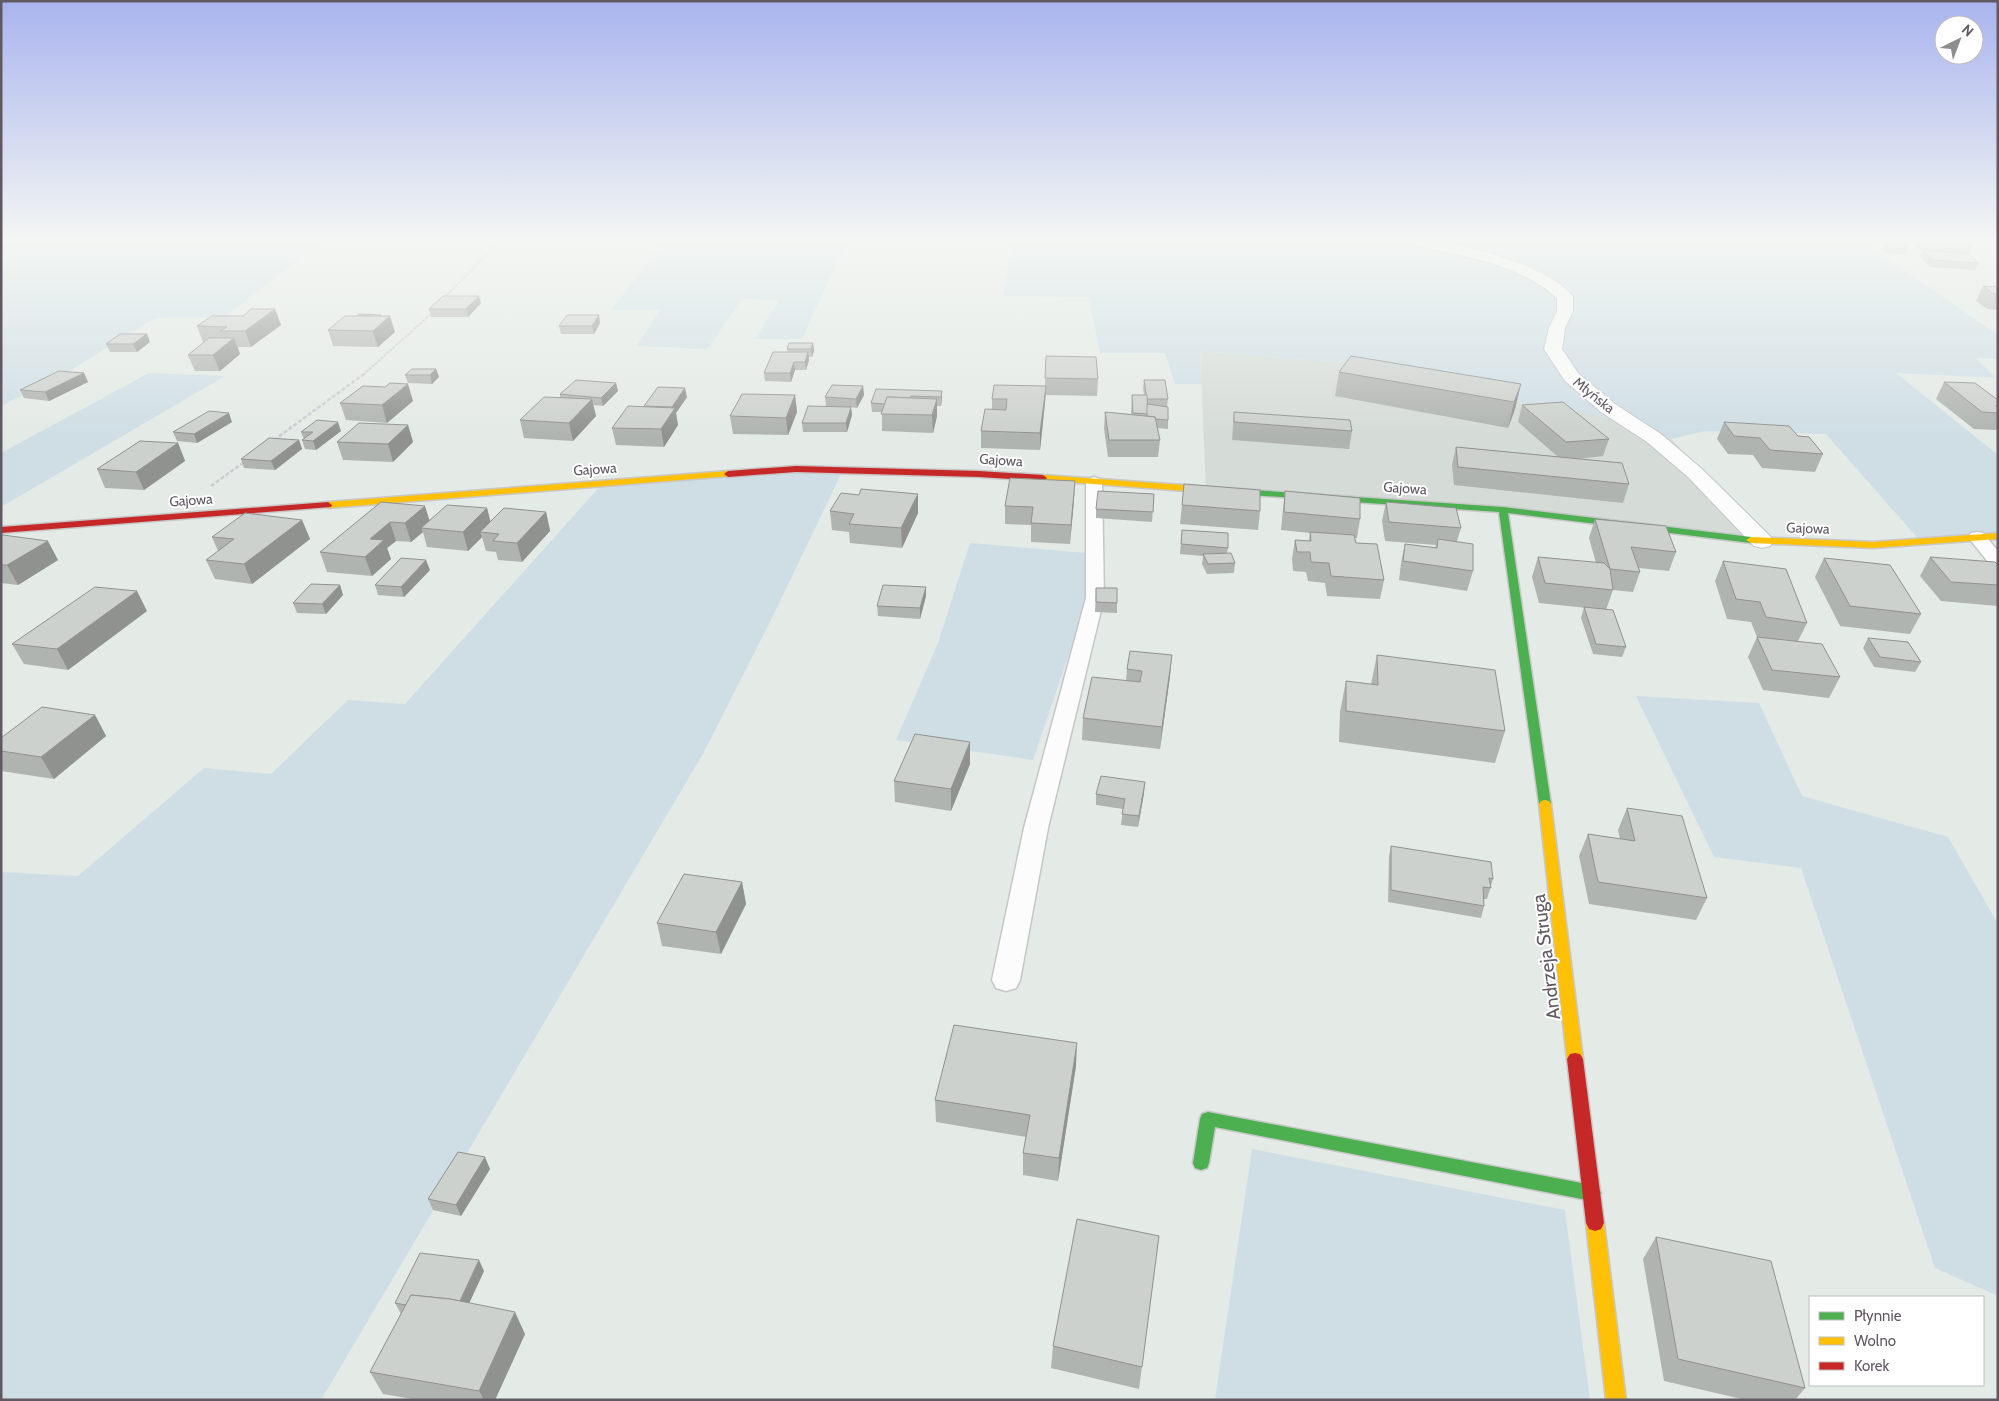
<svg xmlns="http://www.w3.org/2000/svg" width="1999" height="1401" viewBox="0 0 1999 1401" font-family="Cabin,sans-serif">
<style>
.industrial{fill:#d5dbd6}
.green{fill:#cfdee5}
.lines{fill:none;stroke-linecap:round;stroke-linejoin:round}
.lane-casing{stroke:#c6c6c7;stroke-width:3}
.street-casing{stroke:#c6c6c7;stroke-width:2}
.fast-casing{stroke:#c8c8c9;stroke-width:3}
.slow-casing{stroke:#c8c8c9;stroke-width:3}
.jam-casing{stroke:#c8c8c9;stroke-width:3}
.path-far1{stroke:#cbccd1;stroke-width:2;stroke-dasharray:3 1;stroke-linecap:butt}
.path{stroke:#cbccd1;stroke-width:2.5;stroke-dasharray:4 2;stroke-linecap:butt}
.lane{fill:#fbfcfb;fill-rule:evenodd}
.street{fill:#fbfcfb;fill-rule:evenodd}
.fast{fill:#4caf50;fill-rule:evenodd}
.slow{fill:#ffc107;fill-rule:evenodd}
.jam{fill:#c62828;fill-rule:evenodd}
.wall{fill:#b0b4b1}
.shaded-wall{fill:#909290}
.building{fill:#cdd1ce;stroke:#909290}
.labels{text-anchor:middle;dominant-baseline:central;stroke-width:4;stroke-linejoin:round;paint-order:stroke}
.far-street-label{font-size:14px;fill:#615962;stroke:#fff}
.near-street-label{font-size:19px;fill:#615962;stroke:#fff}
</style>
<rect width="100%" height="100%" fill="#e4eae5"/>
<!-- industrial -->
<path class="industrial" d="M1200 351 1389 367 1597 415 1671 439 1712 481 1762 541 1503 510 1206 489Z"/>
<!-- green -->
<g class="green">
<path d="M1 240H460L458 241 322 242 224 317 155 318 58 378 1 406Z"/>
<path d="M665 240H847L802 339H755L779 300 742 299 707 349 637 346 660 310H611Z"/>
<path d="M1012 240H1860L1998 335V359L1976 358 1996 378 1896 373 1998 455V535L1921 542 1826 434 1705 431 1671 439 1597 415 1389 380V367L1200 351 1201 384H1175L1165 353H1100L1089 297 1003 296Z"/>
<path d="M149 373 225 376 1 507V453Z"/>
<path d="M843 470 771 620 704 752 321 1400H1V872L78 876 204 768 271 774 348 700 405 704 603 483Z"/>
<path d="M970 543 1087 553 1088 598 1033 760 896 740 938 643Z"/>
<path d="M1636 696 1759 703 1802 796 1948 837 1998 924V1296L1935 1268 1801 868 1714 857Z"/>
<path d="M1252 1149 1565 1210 1590 1400H1215Z"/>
</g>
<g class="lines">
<defs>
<g id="lane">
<path d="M1094 477 1100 479 1102 482 1104 598 1048 828 1020 980 1016 988 1006 991 996 988 992 980 1024 828 1086 598V482L1088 479Z"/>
<path d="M1977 532 1983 533 1998 551V568L1992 567 1968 537 1971 533Z"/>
</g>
<path id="street" d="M1403 240C1441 235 1550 264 1573 297V311L1565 328 1562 349 1578 373 1615 404 1661 434 1702 469 1770 536 1773 541 1770 546 1762 548 1754 546 1688 477 1647 442 1601 412 1565 381 1544 349 1549 328 1557 311V298C1516 261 1457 256 1405 243Z"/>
<g id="fast">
<path d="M1253 490 1503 507 1751 537 1756 540 1751 543 1508 513 1551 804 1549 807H1541L1539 804 1499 512 1250 495V491Z"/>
<path d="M1208 1112 1592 1185 1598 1187 1601 1193 1598 1199 1592 1201 1215 1127 1209 1163 1207 1168 1201 1170 1195 1168 1193 1163 1200 1119 1202 1114Z"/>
</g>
<g id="slow">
<path d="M728 471 731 472V476L328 508 324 505 328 502Z"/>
<path d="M1043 475 1253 490 1257 493 1253 496 1040 480 1039 478Z"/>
<path d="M1998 533V539L1873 548 1751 543 1746 540 1751 537 1873 542Z"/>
<path d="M1545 800 1549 801 1551 804 1583 1059 1580 1064 1575 1065 1570 1064 1567 1059 1539 804 1541 801Z"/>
<path d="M1595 1215 1601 1217 1604 1223 1626 1400H1606L1586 1223 1589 1217Z"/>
</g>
<g id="jam">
<path d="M796 466 979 471 1043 475 1047 478 1043 481 979 477 796 472 728 477 724 474 728 471Z"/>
<path d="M328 502 332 505 331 507 1 533V527Z"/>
<path d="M1575 1053 1580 1054 1583 1059 1604 1223 1601 1229 1595 1231 1589 1229 1586 1223 1567 1059 1570 1054Z"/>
</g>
</defs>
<!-- lane casing -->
<use href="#lane" class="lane-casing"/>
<!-- street casing -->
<use href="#street" class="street-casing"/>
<!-- fast casing -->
<use href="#fast" class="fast-casing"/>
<!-- slow casing -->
<use href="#slow" class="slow-casing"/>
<!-- jam casing -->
<use href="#jam" class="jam-casing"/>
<!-- path-far1 -->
<g class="path-far1">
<path d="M444 298 501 240"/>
<path d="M363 375 432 313"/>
</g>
<!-- path -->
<g class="path">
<path d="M274 440 364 374"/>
<path d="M211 486 244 462"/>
</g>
<!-- lane -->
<use href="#lane" class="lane"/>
<!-- street -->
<use href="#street" class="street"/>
<!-- fast -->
<use href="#fast" class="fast"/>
<!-- slow -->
<use href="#slow" class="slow"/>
<!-- jam -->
<use href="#jam" class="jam"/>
</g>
<!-- wall -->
<g class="wall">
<path d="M1913 240H1965L1973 246 1970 253 1927 251 1979 263 1975 270 1930 267 1920 257 1923 250H1920L1911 243Z"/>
<path d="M1884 243 1907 247 1904 254 1885 253 1881 250Z"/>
<path d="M1983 286 1998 287V310L1987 309 1976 301Z"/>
<path d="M481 303 468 317H431L429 309Z"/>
<path d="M275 309 281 325 251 347H238L240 354 220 371H195L188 355 204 342H203L197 326 243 316 246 314V313Z"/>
<path d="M381 315V316L395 332 378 347 333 346 328 330 357 316Z"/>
<path d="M599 315 600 323 594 334H561L559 326Z"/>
<path d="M150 342 137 352H110L106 344Z"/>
<path d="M813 343 814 351 812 357H809V360L806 370H795L791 382 765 381 764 373 788 352 787 349Z"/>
<path d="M1046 356 1098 379 1097 396 1046 395 1045 403 1040 450 981 448V431L992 409V399L1045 386Z"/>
<path d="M436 369 439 377 432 384 408 383 405 375Z"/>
<path d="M1339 372 1521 384 1515 409 1508 428 1335 396Z"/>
<path d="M84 373 88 382 49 401 24 398 20 390Z"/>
<path d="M1144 380 1168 399 1167 407 1168 420V429L1157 428 1160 440 1158 457H1108L1104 429 1105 412 1131 414 1132 395H1144L1143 388Z"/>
<path d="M1944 382 1998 400V427L1996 430 1974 429 1936 399Z"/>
<path d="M616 383 618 391 603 406 593 405 596 416 573 441 524 438 520 420 560 398V394Z"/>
<path d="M863 386 864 395 857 408 851 407 852 415 847 432H803L802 423 838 407 826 406 825 397Z"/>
<path d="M942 391V399L941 406H937V416L933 433 882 431V412H872L871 403Z"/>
<path d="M795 395 797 412 788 435 733 434 730 416Z"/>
<path d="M687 397 676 413 678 425 664 447 616 445 612 428 644 407Z"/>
<path d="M413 401 387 423 346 420 340 403Z"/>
<path d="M1522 405 1609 439 1603 456 1577 459 1629 484 1623 503 1454 485 1452 465 1456 447 1558 457 1518 422Z"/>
<path d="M1234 412 1352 431 1349 449 1232 440Z"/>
<path d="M232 422 197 443 177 441 173 432Z"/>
<path d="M1724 422 1798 436 1823 454 1815 472 1762 468 1753 455 1728 454 1717 439Z"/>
<path d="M408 425 413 442 393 462 343 460 337 442Z"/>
<path d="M341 431 316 450 305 449 302 440 304 439 301 432Z"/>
<path d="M299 440 302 449 275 470 244 468 241 459Z"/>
<path d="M178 443 185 461 144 490 105 488 97 469Z"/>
<path d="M1184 484 1260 511 1258 530 1180 524Z"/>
<path d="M1285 491 1360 519 1357 538H1355L1356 543 1384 580 1380 599 1327 596 1325 583 1308 581 1306 572 1293 571 1292 559 1295 540 1309 541 1310 533 1281 530 1283 509Z"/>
<path d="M918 494V513L902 548 850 543 849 532 832 530 830 511 859 495Z"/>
<path d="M1154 494 1152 522 1096 518V509Z"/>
<path d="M1074 499 1070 544 1031 542V525L1005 524V506Z"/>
<path d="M381 502 430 520 487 508 490 522 546 512 550 531 522 562 498 560 496 552 486 551 482 537 468 551 427 547 423 532 411 542 396 541 387 548 391 559 372 576 327 572 320 552Z"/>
<path d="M1386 502 1461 528 1457 541 1473 571 1467 591 1399 580 1401 563 1405 544 1435 548 1436 545 1385 541 1382 521Z"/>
<path d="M1595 519 1676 552 1669 571 1639 568 1640 572 1633 592 1613 590 1606 610 1539 603 1532 577 1538 557 1596 563 1589 538Z"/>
<path d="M302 520 310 539 252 584 215 579 206 560 218 551 212 537Z"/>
<path d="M1182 530 1228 548 1227 553 1235 563 1234 573 1207 574 1202 564 1203 556 1180 554Z"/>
<path d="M1 536 58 560 18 585 1 583Z"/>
<path d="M1930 557 1998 565V606L1941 601 1920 576Z"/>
<path d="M1824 558 1921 614 1910 634 1840 626 1815 577Z"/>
<path d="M1723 561 1807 623 1798 641 1840 677 1829 698 1763 690 1748 657 1757 637 1751 622 1727 619 1715 581Z"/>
<path d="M430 570 404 597 378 595 375 585Z"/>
<path d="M340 585 343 595 326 614 297 613 293 603Z"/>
<path d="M926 587V596L920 619 878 616 877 606Z"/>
<path d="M1096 588 1117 603V613L1095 612Z"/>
<path d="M1584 607 1626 647 1622 657 1593 654 1581 618Z"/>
<path d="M147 611 68 670 24 664 12 644Z"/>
<path d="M1868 638 1921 662 1915 672 1874 667 1863 648Z"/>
<path d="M1130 651 1170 676 1160 749 1082 740 1083 718 1126 681 1127 669Z"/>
<path d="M1377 655 1505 731 1495 763 1339 742 1340 712 1346 681 1371 684Z"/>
<path d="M95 715 106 736 54 779 1 771V738Z"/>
<path d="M970 764 951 811 895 802 894 781Z"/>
<path d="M1144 793 1138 827 1121 825 1123 809 1096 805V794Z"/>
<path d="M1627 808 1707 898 1696 920 1589 904 1579 856 1588 834 1620 839 1618 830Z"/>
<path d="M1391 846 1493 879 1487 899H1484V906L1481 918 1388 902 1389 857Z"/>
<path d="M742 882 746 904 721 954 662 946 657 923Z"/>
<path d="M1076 1066 1058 1181 1023 1175V1153L1026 1137 936 1122 935 1100Z"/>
<path d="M490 1169 461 1216 433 1210 428 1199Z"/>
<path d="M1159 1236 1139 1389 1051 1368 1053 1346Z"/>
<path d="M1656 1237 1805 1388 1795 1400H1746L1664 1381 1643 1259Z"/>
<path d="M484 1271 469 1303 525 1334 495 1400H418L383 1394 370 1372 401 1314 395 1303Z"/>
</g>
<!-- shaded-wall -->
<g class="shaded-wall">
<path d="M479 296 481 303 468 317 466 309Z"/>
<path d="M275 309 281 325 251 347 245 331Z"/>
<path d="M381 315 383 322 390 316 395 332 378 347 370 324Z"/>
<path d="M599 315 600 323 594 334 592 326Z"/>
<path d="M147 334 150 342 137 352 133 344Z"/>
<path d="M234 338 240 354 220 371 213 355Z"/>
<path d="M813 343 814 351 812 357 811 349Z"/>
<path d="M808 352 809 360 806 370 805 362Z"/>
<path d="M794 362 795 370 791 382 790 373Z"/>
<path d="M436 369 439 377 432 384 430 375Z"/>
<path d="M84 373 88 382 49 401 45 392Z"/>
<path d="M616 383 618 391 603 406 601 398Z"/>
<path d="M408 384 413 401 387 423 382 405Z"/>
<path d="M1521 384 1515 409 1508 428 1514 402Z"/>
<path d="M863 386 864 395 857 408 856 399Z"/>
<path d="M1046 386 1045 403 1040 450V433Z"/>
<path d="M685 388 687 397 676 413 678 425 664 447 661 429 672 407Z"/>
<path d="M942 391V399L941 406V397Z"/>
<path d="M795 395 797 412 788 435 786 418Z"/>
<path d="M592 399 596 416 573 441 569 423Z"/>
<path d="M937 399V416L933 433 932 415Z"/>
<path d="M851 407 852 415 847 432 846 423Z"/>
<path d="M229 413 232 422 197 443 194 434Z"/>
<path d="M338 422 341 431 316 450 313 441Z"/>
<path d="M408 425 413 442 393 462 388 444Z"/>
<path d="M299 440 302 449 275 470 271 461Z"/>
<path d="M178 443 185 461 144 490 136 472Z"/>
<path d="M1075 481 1074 499 1070 544 1071 525Z"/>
<path d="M918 494V513L902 548 901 528Z"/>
<path d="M425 506 431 525 421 528 423 532 411 542 405 523Z"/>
<path d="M487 508 492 527 480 532 482 537 468 551 463 532Z"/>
<path d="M546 512 550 531 522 562 517 543Z"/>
<path d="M302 520 310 539 252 584 244 564Z"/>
<path d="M390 522 396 541 387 548 391 559 372 576 365 557 370 539Z"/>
<path d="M48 541 58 560 18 585 7 565Z"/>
<path d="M426 560 430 570 404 597 401 587Z"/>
<path d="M340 585 343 595 326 614 322 604Z"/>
<path d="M926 587V596L920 619V608Z"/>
<path d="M137 591 147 611 68 670 57 649Z"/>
<path d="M1172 655 1170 676 1160 749 1162 727Z"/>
<path d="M95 715 106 736 54 779 41 757Z"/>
<path d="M970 742V764L951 811V789Z"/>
<path d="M1145 782 1144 793 1138 827 1139 816Z"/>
<path d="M742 882 746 904 721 954 716 932Z"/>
<path d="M1077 1043 1076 1066 1058 1181 1059 1158Z"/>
<path d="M485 1157 490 1169 461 1216 456 1205Z"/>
<path d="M479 1260 484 1271 461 1321 456 1310Z"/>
<path d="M515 1312 525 1334 495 1400H484L479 1391Z"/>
</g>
<!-- building -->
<g class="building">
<path d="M1919 240H1965L1973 246 1923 243Z"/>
<path d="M1884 243 1903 244 1907 247 1888 246Z"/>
<path d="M1923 250 1969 254 1979 263 1933 260Z"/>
<path d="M1983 286 1998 287V294H1994Z"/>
<path d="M443 296H479L466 309H429Z"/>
<path d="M251 309H275L245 331H220L227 327 197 326 212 316H243Z"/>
<path d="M359 314 381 315 379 316H357Z"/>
<path d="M567 315H599L592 326H559Z"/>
<path d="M345 316H390L373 331 328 330Z"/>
<path d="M120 334H147L133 344H106Z"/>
<path d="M209 338H234L213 355H188Z"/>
<path d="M789 343H813L811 349H787Z"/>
<path d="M773 352H808L805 362H794L790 373H764Z"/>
<path d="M1046 356 1096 357 1098 379 1045 378Z"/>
<path d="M1351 356 1521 384 1514 402 1339 372Z"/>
<path d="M412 369H436L430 375H405Z"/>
<path d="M59 371 84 373 45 392 20 390Z"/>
<path d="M576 380 616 383 601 398 560 394Z"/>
<path d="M1144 380H1165L1168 399H1147Z"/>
<path d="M1944 382 1975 383 1998 400V406H1996L1998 407V413L1982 412Z"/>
<path d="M390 383 408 384 382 405 340 403 363 386 385 387Z"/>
<path d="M832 385 863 386 856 399 825 397Z"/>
<path d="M994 385 1046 386 1040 433 981 431 985 409 1006 410 1007 399H992Z"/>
<path d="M658 387 685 388 672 407 644 406Z"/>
<path d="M876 389 942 391 941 397 911 396 910 398 887 397 885 404 871 403Z"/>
<path d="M742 394 795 395 786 418 730 416Z"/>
<path d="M1132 395H1147L1148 414 1133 413Z"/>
<path d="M544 397 592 399 569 423 520 420Z"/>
<path d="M887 397 937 399 932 415 881 414Z"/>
<path d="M1563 402 1609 439 1566 442 1522 405Z"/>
<path d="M1147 404 1168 407V420L1155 419V417L1147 416Z"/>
<path d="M628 406 675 408 661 429 612 428Z"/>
<path d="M808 406 851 407 846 423H802Z"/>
<path d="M209 411 229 413 194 434 173 432Z"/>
<path d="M1105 412 1155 417 1160 440H1109Z"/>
<path d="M1234 412 1350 420 1352 431 1234 422Z"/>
<path d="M317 420 338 422 313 441 302 440 313 432H301Z"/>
<path d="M1724 422 1789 426 1798 436 1809 437 1823 454 1770 450 1760 438 1734 436Z"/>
<path d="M359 423 408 425 388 444 337 442Z"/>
<path d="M269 438 299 440 271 461 241 459Z"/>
<path d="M140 441 178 443 136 472 97 469Z"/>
<path d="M1456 447 1622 463 1629 484 1458 467Z"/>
<path d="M1010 478 1075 481 1071 525 1031 523 1033 507 1005 506Z"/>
<path d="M1184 484 1260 490V511L1182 505Z"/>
<path d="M861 489 918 494 901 528 849 524 854 514 830 511 841 493 859 495Z"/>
<path d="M1098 491 1154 494 1153 512 1096 509Z"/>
<path d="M1285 491 1360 498V519L1284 512Z"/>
<path d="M381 502 425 506 405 523 390 522 370 539 384 540 365 557 320 552Z"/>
<path d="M1386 502 1456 508 1461 528 1389 522Z"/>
<path d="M447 505 487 508 463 532 421 528Z"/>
<path d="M504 508 546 512 517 543 493 541 499 534 480 532Z"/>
<path d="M245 513 302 520 244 564 206 560 234 539 212 537Z"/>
<path d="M1595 519 1666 526 1676 552 1631 547 1640 572 1610 569Z"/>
<path d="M1182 530 1228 533V548L1181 544Z"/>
<path d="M1310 532 1354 535 1356 543 1377 544 1384 580 1331 576 1329 563 1311 562 1310 552H1297L1295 540 1311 541Z"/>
<path d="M3 535 48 541 7 565H1V536Z"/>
<path d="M1438 539 1473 544V571L1403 561 1405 544 1437 548Z"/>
<path d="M1231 553 1235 563 1208 564 1203 554Z"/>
<path d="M1538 557 1604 563 1610 569 1613 590 1545 583Z"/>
<path d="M1930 557 1995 562 1998 565V585L1951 582Z"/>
<path d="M401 558 426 560 401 587 375 585Z"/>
<path d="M1824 558 1890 565 1921 614 1850 606Z"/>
<path d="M1723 561 1786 569 1807 623 1766 617 1760 602 1736 599Z"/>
<path d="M311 584 340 585 322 604 293 603Z"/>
<path d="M883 585 926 587 920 608 877 606Z"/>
<path d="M95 587 137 591 57 649 12 644Z"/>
<path d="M1096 588H1117V603L1096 602Z"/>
<path d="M1584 607 1613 610 1626 647 1596 644Z"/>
<path d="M1757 637 1822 644 1840 677 1772 670Z"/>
<path d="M1868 638 1908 642 1921 662 1880 657Z"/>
<path d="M1130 651 1172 655 1162 727 1083 718 1092 677 1140 682 1142 671 1127 669Z"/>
<path d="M1377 655 1495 670 1505 731 1346 711V681L1378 685Z"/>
<path d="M42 707 95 715 41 757 1 751V738Z"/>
<path d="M915 734 970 742 951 789 894 781Z"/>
<path d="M1101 776 1145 782 1139 816 1122 814 1125 799 1096 794Z"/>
<path d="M1627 808 1682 816 1707 898 1598 882 1588 834 1635 841Z"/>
<path d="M1391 846 1491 862 1493 879 1489 878 1491 888 1483 887 1484 906 1391 890Z"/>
<path d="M684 874 742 882 716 932 657 923Z"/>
<path d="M954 1025 1077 1043 1059 1158 1023 1153 1030 1115 935 1100Z"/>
<path d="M458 1152 485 1157 456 1205 428 1199Z"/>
<path d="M1077 1219 1159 1236 1142 1367 1053 1346Z"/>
<path d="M1656 1237 1771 1261 1805 1388 1678 1359Z"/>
<path d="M420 1253 479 1260 460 1301 450 1299 411 1295 406 1305 395 1303Z"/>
<path d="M411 1295 450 1299 515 1312 479 1391 370 1372Z"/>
</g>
<!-- sky -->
<linearGradient id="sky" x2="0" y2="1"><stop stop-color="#a9b4ee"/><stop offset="0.55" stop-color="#f3f6f3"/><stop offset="1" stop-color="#f3f6f3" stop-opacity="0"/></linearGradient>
<rect width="1999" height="436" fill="url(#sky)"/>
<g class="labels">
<!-- far-street labels -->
<g class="far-street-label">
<text transform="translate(1594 395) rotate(39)">Młyńska</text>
<text transform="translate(1001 460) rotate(4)">Gajowa</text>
<text transform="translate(595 469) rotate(-4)">Gajowa</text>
<text transform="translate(1405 488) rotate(4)">Gajowa</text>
<text transform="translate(191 500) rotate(-4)">Gajowa</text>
<text transform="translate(1808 528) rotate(2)">Gajowa</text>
</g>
<!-- near-street labels -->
<g class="near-street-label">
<text transform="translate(1546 957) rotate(-97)">Andrzeja Struga</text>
</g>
</g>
<!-- border -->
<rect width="1999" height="1401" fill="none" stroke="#615962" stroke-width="5"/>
<!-- legend -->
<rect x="1809" y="1296" width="175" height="90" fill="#ffffff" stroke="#c0bdc0"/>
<rect x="1819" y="1312" width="25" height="8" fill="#4caf50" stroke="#c0bdc0"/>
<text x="1854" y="1321" font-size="15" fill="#615962">Płynnie</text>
<rect x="1819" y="1337" width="25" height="8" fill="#ffc107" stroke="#c0bdc0"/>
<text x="1854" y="1346" font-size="15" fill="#615962">Wolno</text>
<rect x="1819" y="1362" width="25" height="8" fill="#c62828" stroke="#c0bdc0"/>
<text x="1854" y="1371" font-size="15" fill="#615962">Korek</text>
<!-- north arrow -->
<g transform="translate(1959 40) rotate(42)"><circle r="24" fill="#ffffff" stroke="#c0bdc0"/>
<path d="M0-4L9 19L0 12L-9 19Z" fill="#8f8c90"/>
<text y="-8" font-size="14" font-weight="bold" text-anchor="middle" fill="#615962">N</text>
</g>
</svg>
